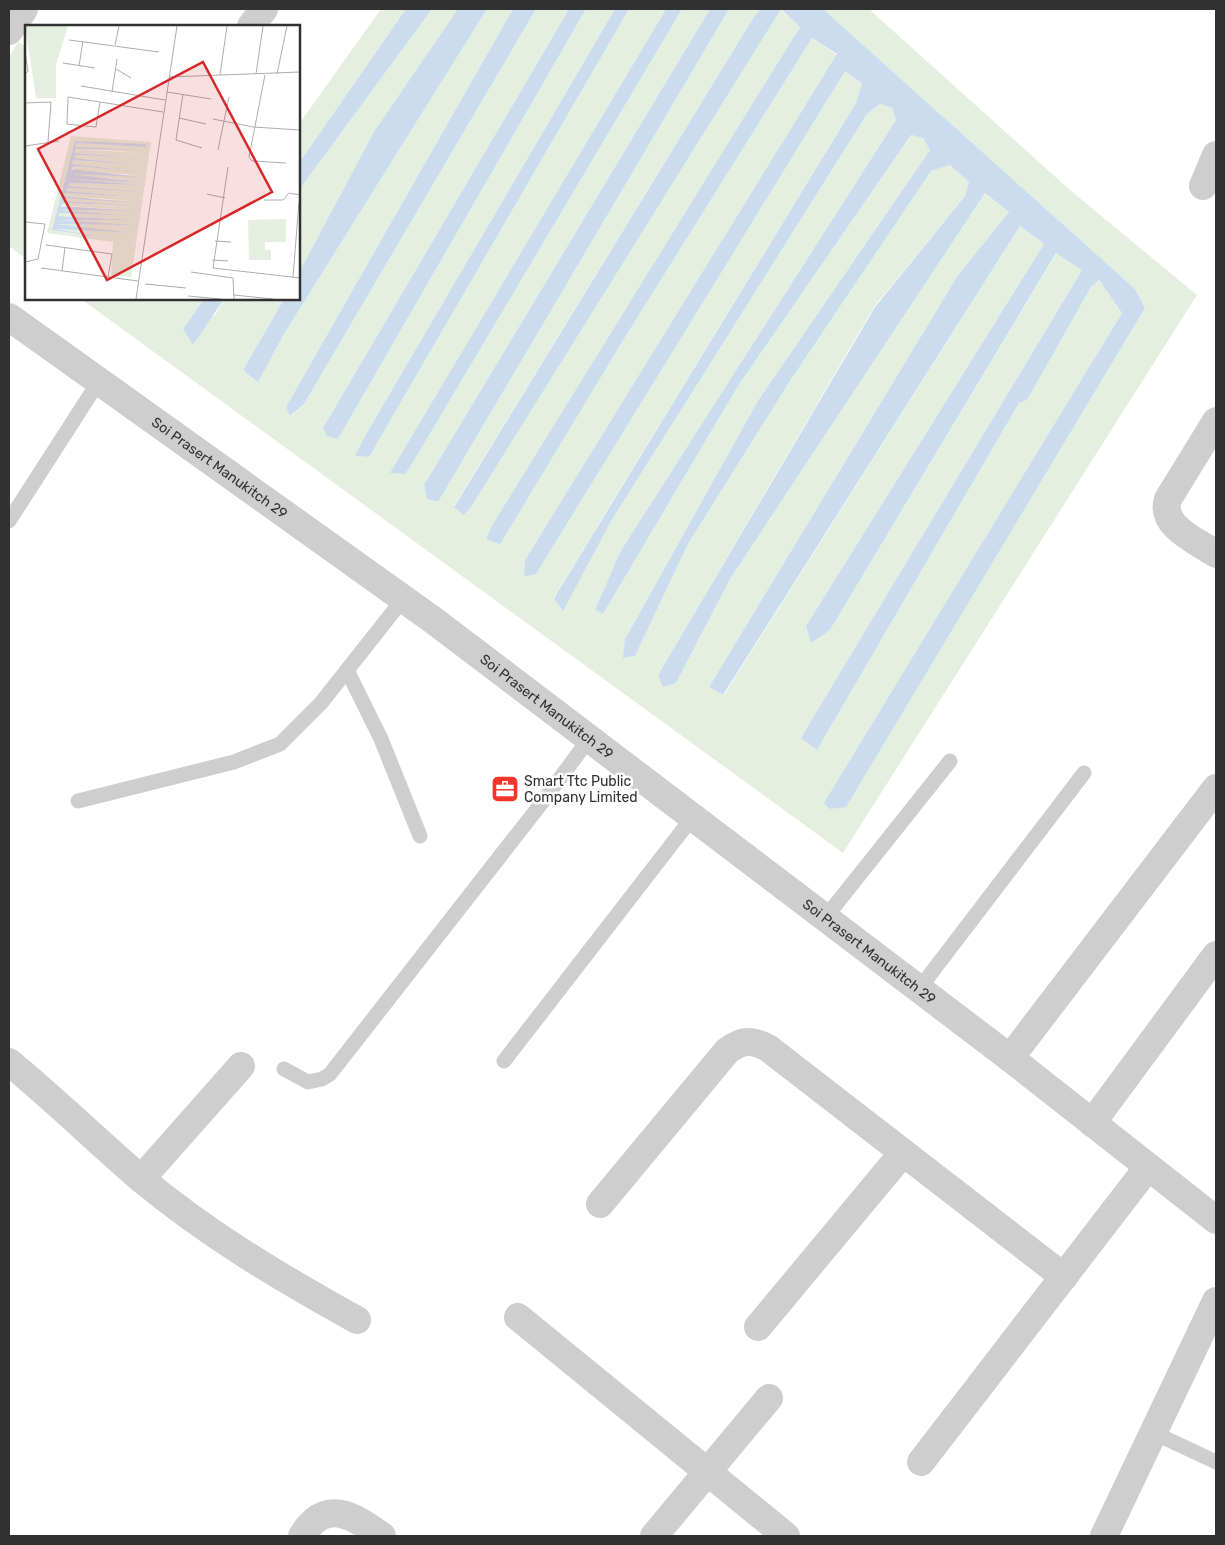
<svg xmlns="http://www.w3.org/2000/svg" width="1225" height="1545" viewBox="0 0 1225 1545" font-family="Rubik,sans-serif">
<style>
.green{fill:#e5efdf}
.water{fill:#cbdcef}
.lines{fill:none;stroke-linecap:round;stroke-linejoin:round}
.service{stroke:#cecece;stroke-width:15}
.minor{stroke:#cecece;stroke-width:28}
.tertiary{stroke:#cecece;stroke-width:28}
.labels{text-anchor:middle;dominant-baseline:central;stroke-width:5;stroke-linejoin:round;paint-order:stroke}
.street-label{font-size:14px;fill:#313131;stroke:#fff}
.poi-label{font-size:14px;fill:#313131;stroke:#fff;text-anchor:start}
.inset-road{fill:none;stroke:#adadad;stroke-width:1}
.view{fill:#d62828;fill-opacity:0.15;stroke:#d62828;stroke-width:2.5}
.inset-edge{fill:none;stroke:#313131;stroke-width:2.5}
</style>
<rect width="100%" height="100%" fill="#fff"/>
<!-- green -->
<g class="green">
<path d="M381 9H406L299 163V124Z"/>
<path d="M432 9H458L299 273V190Z"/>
<path d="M487 9H513L286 407 291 416 304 404 536 9H569L323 428 338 439 586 9H615L365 436 356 456 369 457 629 9H666L391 473 412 464 682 9H710L424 485 427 499 438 502 729 9H761L755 15 454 506 465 515 780 9 800 26 499 544 622 342 812 38 837 55 525 560V577L536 574 845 70 862 83 856 103 554 597 562 610 610 523 867 114 880 104 892 108 896 120 620 552 595 610 603 614 738 386 911 135 924 138 930 150 759 399 625 639 624 658 635 656 688 544 790 381 931 171 950 165 969 182 965 196 874 307 658 675 676 683 730 579 985 193 1009 212 958 275 709 687 724 695 1020 226 1044 244 806 626 811 642 830 630 1057 252 1082 270 802 737 817 750 1019 403 1027 400 1091 287 1099 280 1122 313 825 803 830 809 846 806 1145 308 1135 289 823 9H869L1070 190 1197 295 843 853 81 299H204L183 329 215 315 224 299H284L243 370 258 381 284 334Z"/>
<path d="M18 42 26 47V259L9 246V56Z"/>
</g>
<!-- water -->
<g class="water">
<path d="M406 9H432L299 190V163Z"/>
<path d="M458 9H487L284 334 258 382 243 370 284 299H299V273L374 132Z"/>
<path d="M513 9H536L304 404 290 416 286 407Z"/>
<path d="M569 9H586L338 439 327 436 323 428Z"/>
<path d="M615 9H629L369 457 355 456 365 436Z"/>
<path d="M666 9H682L412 464 405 474 390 473Z"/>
<path d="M710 9H729L438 502 427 499 424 485Z"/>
<path d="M761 9H823L1135 289 1145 308 846 807 830 809 824 803 1122 313 1099 280 1091 287 1027 400 1019 403 817 750 801 738 1082 270 1056 253 830 630 811 643 806 626 1044 244 1020 226 723 695 709 687 958 275 1009 212 985 193 730 579 676 683 663 687 658 675 875 307 965 196 969 182 950 165 931 171 790 381 688 544 635 656 623 658 625 639 759 399 930 150 923 138 911 135 738 386 603 614 595 610 620 552 896 120 892 108 880 104 867 114 610 523 563 611 554 598 856 103 862 83 845 71 536 574 524 577 525 560 837 54 812 38 622 342 500 544 486 539 493 524 800 27 781 9 471 507 464 515 454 507 755 15Z"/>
<path d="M204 299H224L193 345 183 329Z"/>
</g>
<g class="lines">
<!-- service -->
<g class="service">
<path d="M9 521 99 381"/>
<path d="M347 670 381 739 420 836"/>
<path d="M78 801 234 762 280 744 321 703 404 598"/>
<path d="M825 918 950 761"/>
<path d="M919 989 1084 773"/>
<path d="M504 1061 692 818"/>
<path d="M284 1069 308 1082 322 1079 330 1074 544 800 589 739"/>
<path d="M1152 1432 1216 1462"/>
</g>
<!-- minor -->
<g class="minor">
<path d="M251 26 264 9"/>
<path d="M9 31 24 9"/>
<path d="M1203 186 1216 155"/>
<path d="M1216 421 1168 499C1159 526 1197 541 1216 554"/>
<path d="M1010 1058 1216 788"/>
<path d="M9 1062C54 1099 96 1140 140 1178 207 1234 281 1278 357 1320"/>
<path d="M1092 1123 1216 955"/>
<path d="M141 1179 241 1066"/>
<path d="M600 1204 727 1051C742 1040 751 1039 768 1048L1064 1277"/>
<path d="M518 1317 786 1536"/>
<path d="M758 1327 902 1154"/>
<path d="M921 1462 1148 1167"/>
<path d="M302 1536C326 1497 354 1516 382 1536"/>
<path d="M654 1536 769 1398"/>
<path d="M1104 1536 1216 1301"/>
</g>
<!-- tertiary -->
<path class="tertiary" id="s1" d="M9 317 433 620 1010 1058 1216 1220"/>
</g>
<!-- icons -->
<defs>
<symbol id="office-square" viewBox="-11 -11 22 22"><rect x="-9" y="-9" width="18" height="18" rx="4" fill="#f2362a" stroke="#fff"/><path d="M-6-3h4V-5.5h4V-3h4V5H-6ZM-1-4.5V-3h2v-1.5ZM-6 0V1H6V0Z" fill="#fff"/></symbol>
</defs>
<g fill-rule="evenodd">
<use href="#office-square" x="489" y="773" width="32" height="32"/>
</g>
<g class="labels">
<!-- street labels -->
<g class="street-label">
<text stroke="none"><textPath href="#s1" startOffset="259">Soi Prasert Manukitch 29</textPath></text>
<text stroke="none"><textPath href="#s1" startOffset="664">Soi Prasert Manukitch 29</textPath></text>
<text stroke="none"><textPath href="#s1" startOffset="1069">Soi Prasert Manukitch 29</textPath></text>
</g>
<!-- poi labels -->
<g class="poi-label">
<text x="524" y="781">Smart Ttc Public<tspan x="524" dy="16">Company Limited</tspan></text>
</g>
</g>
<!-- overview -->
<g transform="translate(25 25)">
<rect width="275" height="275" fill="#fff"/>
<path d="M0 1H43L31 40V73H11ZM46 111 126 117 106 252 86 250 88 217 22 208ZM50 116 121 122 52 118 50 122 116 128 50 124V128L105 132 49 130V133L115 140 48 135 47 139 117 147 49 141 48 146 116 150 82 151 46 147 45 150 114 156 45 153 44 155 115 160 43 158 42 161 113 165 41 163V166L112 172 40 168 39 171 111 176 39 173 38 176 110 182 37 178 36 180 110 186 34 185 111 191 35 188 33 191 110 195 33 193 41 199 31 200 108 208 30 204 107 217 27 205ZM261 194V217H240V225H246V235H224L223 195Z" fill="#e5efdf" fill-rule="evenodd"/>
<path d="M50 116 120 119 121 122 52 118 50 122 116 125 50 124V128L105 132 50 130 49 133 115 140 48 135 47 139 117 147 49 141 46 144 115 152 45 149 114 157 44 154 116 160 45 158 42 161 114 166 41 163V166L112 172 40 168 39 171 111 178 39 173 38 176 111 181 38 178 36 181 111 186 35 185 111 191 35 188 33 191 110 195H33L110 200 31 199 108 208 30 204 107 217 27 205Z" fill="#cbdcef"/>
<path class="inset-road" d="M44 15 134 27M90 20 94 1M0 27 3 46 0 49M38 38 70 43M54 41 58 16M91 44 106 53M231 49 238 1M252 49 262 1M195 50 202 1M240 50 224 132 227 136 261 138M144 52 275 47M56 61 140 75M87 67 92 34M142 67 186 74M158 69 151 115 177 123M75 77 71 102 42 99 43 72 75 77 138 87M0 78 26 77 23 117M154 93 181 99M188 94 228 102 275 105M0 121 34 116M193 125 204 72M203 142 188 243 275 253M182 169 200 173M239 175H258L264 168 275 170M0 197 20 199 13 234 0 237M190 216 206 217M21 220 87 229 83 252M187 235 203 236M16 243 113 256M37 246 40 222M166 247 208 253 209 274M268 252 274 177M120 259 161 263M209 270 248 274M163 271 196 274M111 274 152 1"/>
<path class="view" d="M178 37 247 167 82 255 13 124Z"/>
<rect width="275" height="275" class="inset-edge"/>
</g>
<!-- border -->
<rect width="1225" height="1545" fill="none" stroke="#313131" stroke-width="20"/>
</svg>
